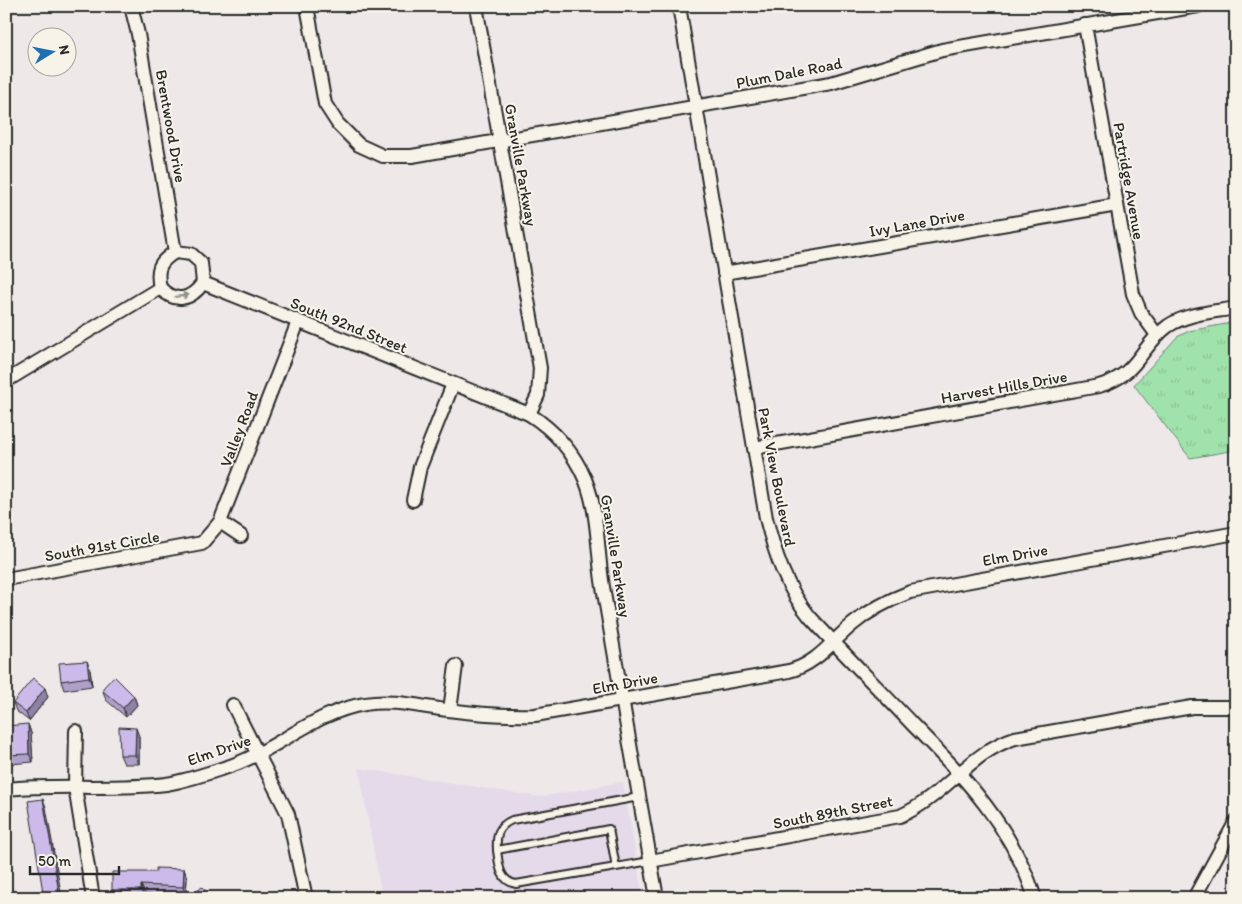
<svg xmlns="http://www.w3.org/2000/svg" width="1242" height="904" viewBox="0 0 1242 904" font-family="Itim,sans-serif">
<style>
.built{fill:#e4daea}
.park{fill:url(#park-tufts);stroke:#66866c}
.lines{fill:none;stroke-linecap:round;stroke-linejoin:round}
.lane-casing{stroke:#2b2b2b;stroke-width:10}
.street-casing{stroke:#2b2b2b;stroke-width:16}
.lane{stroke:#f7f3e8;stroke-width:6}
.street{stroke:#f7f3e8;stroke-width:12}
.wall{fill:#afa0ca;stroke:#2b2b2b}
.shaded-wall{fill:#8f82a4;stroke:#2b2b2b}
.building{fill:#ccbaeb;stroke:#2b2b2b}
.oneway{fill:#918f8a}
.labels{text-anchor:middle;dominant-baseline:central;stroke-width:4;stroke-linejoin:round;paint-order:stroke}
.street-label{font-size:16px;fill:#2b2b2b;stroke:#f7f3e8}
</style>
<defs>
<pattern id="park-tufts" width="24" height="20" patternUnits="userSpaceOnUse" patternTransform="scale(1.25)"><rect width="24" height="20" fill="#a0e2ac"/><path d="M3 7l-1-3M5 7V3M7 7l1-3M15 17l-1-3M17 17v-4M19 17l1-3" fill="none" stroke="#8ac294"/></pattern>
</defs>
<rect width="100%" height="100%" fill="#eee8e9"/>
<filter id="ink" filterUnits="userSpaceOnUse"><feTurbulence type="fractalNoise" baseFrequency=".02" numOctaves="2"/><feDisplacementMap in="SourceGraphic" scale="10" xChannelSelector="R" yChannelSelector="G"/><feConvolveMatrix kernelMatrix="1 2 1 2 8 2 1 2 1" color-interpolation-filters="sRGB"/></filter>
<g filter="url(#ink)">
<!-- built -->
<path class="built" d="M359 768 540 797 623 782 643 898H382Z"/>
<!-- park -->
<path class="park" d="M1236 322V450L1190 458 1134 385 1177 337 1189 331Z"/>
<g class="lines">
<defs>
<g id="lane">
<path d="M609 829 616 867 516 884C499 881 499 864 497 850Z"/>
<path d="M497 850C496 835 498 826 512 820L639 797"/>
<path d="M616 867 650 861"/>
</g>
<g id="street">
<path d="M131 6 138 34 175 252"/>
<path d="M307 6 325 104 338 124 359 145 383 156H412L831 83 942 50 1198 6"/>
<path d="M476 6 540 368 538 395 529 414C554 430 573 451 585 479 599 513 597 552 603 587 621 691 638 794 657 898"/>
<path d="M679 6 766 518C775 554 786 588 810 617 844 654 879 689 913 725 965 778 1012 826 1035 898"/>
<path d="M1085 25 1133 294 1141 313 1157 335"/>
<path d="M175 252 191 254 201 263 203 283"/>
<path d="M724 273 1117 205"/>
<path d="M203 283 529 414"/>
<path d="M160 288C175 303 190 301 203 283"/>
<path d="M160 288C156 269 159 262 175 252"/>
<path d="M6 381 160 288"/>
<path d="M754 448 1099 386C1140 374 1139 347 1168 326 1187 313 1214 312 1236 308"/>
<path d="M413 500 420 467 453 384"/>
<path d="M220 522 241 536"/>
<path d="M6 579 202 543 220 522 298 322"/>
<path d="M233 705 288 814 306 898"/>
<path d="M450 710 456 666"/>
<path d="M76 731 75 787 93 898"/>
<path d="M6 789C59 784 113 790 166 784 185 781 206 774 224 768 274 753 313 712 365 704 392 699 421 707 448 710 478 714 506 716 535 715L789 671C817 664 832 641 853 624 871 609 889 600 910 592L1236 533"/>
<path d="M650 861 900 816C944 797 970 752 1015 738L1192 707H1236"/>
<path d="M1194 898 1236 821"/>
</g>
</defs>
<!-- lane casing -->
<use href="#lane" class="lane-casing"/>
<!-- street casing -->
<use href="#street" class="street-casing"/>
<!-- lane -->
<use href="#lane" class="lane"/>
<!-- street -->
<use href="#street" class="street"/>
</g>
<!-- wall -->
<g class="wall">
<path d="M90 669 92 686 64 690 61 681Z"/>
<path d="M103 691 134 696 137 705 126 717 106 700Z"/>
<path d="M48 697 29 721 16 711 13 703Z"/>
<path d="M28 724 31 733 33 762 10 764 7 755Z"/>
<path d="M139 736V764H124L120 755Z"/>
<path d="M184 869 187 878 186 896 145 894 144 898H114L112 890 156 872Z"/>
</g>
<!-- shaded-wall -->
<g class="shaded-wall">
<path d="M87 661 90 669 92 686 89 677Z"/>
<path d="M45 688 48 697 29 721 26 713Z"/>
<path d="M134 696 137 705 126 717 123 708Z"/>
<path d="M28 724 31 733 33 762 29 754Z"/>
<path d="M136 728 139 736V764L135 755Z"/>
<path d="M43 799 46 807 62 898H60Z"/>
<path d="M184 869 187 878 186 896 183 887Z"/>
<path d="M141 885 145 894 144 898 141 890Z"/>
</g>
<!-- building -->
<g class="building">
<path d="M87 661 89 677 61 681 59 663Z"/>
<path d="M114 676 134 696 123 708 103 691V688Z"/>
<path d="M33 678 45 688 26 713 13 703Z"/>
<path d="M28 724 29 754 7 755 6 726Z"/>
<path d="M119 727 136 728 135 755H120Z"/>
<path d="M43 799 60 898H44L28 801Z"/>
<path d="M156 868 184 869 183 887 141 885V890H112V872H156Z"/>
<path d="M202 887 212 898H189Z"/>
</g>
<!-- one-way arrows -->
<defs><path id="oneway-solid" d="M-6-.8H1V-3.2L6.5 0L1 3.2V.8H-6Z" transform="scale(1.25)"/></defs>
<use class="oneway" href="#oneway-solid" transform="translate(182 296) rotate(-8)"/>
</g>
<g class="labels">
<!-- street labels -->
<g class="street-label">
<text transform="translate(789 73) rotate(-11)">Plum Dale Road</text>
<text transform="translate(171 126) rotate(80)">Brentwood Drive</text>
<text transform="translate(521 165) rotate(80)">Granville Parkway</text>
<text transform="translate(1129 181) rotate(80)">Partridge Avenue</text>
<text transform="translate(917 223) rotate(-10)">Ivy Lane Drive</text>
<text transform="translate(349 325) rotate(22)">South 92nd Street</text>
<text transform="translate(1004 387) rotate(-10)">Harvest Hills Drive</text>
<text transform="translate(239 429) rotate(-69)">Valley Road</text>
<text transform="translate(777 477) rotate(79)">Park View Boulevard</text>
<text transform="translate(102 546) rotate(-10)">South 91st Circle</text>
<text transform="translate(1015 555) rotate(-10)">Elm Drive</text>
<text transform="translate(616 556) rotate(81)">Granville Parkway</text>
<text transform="translate(625 683) rotate(-10)">Elm Drive</text>
<text transform="translate(219 750) rotate(-19)">Elm Drive</text>
<text transform="translate(833 812) rotate(-11)">South 89th Street</text>
</g>
</g>
<!-- margin -->
<rect width="1242" height="904" fill="none" stroke="#f7f3e8" stroke-width="25"/>
<rect x="12" y="12" width="1217" height="879" fill="none" stroke="#2b2b2b" stroke-width="2" filter="url(#ink)"/>
<!-- north arrow -->
<g transform="translate(52 52) rotate(80)"><circle r="24" fill="#f7f3e8" stroke="#a5a39c"/>
<path d="M0-4L9 19L0 12L-9 19Z" fill="#1f6fb2"/>
<text y="-8" font-size="14" font-weight="bold" text-anchor="middle" fill="#2b2b2b">N</text>
</g>
<!-- scale -->
<path d="M30 866v8h89v-8" fill="none" stroke="#2b2b2b" stroke-width="2.5"/>
<text x="38" y="866" font-size="15" fill="#2b2b2b" stroke="#f7f3e8" stroke-width="4" paint-order="stroke">50 m</text>
</svg>
